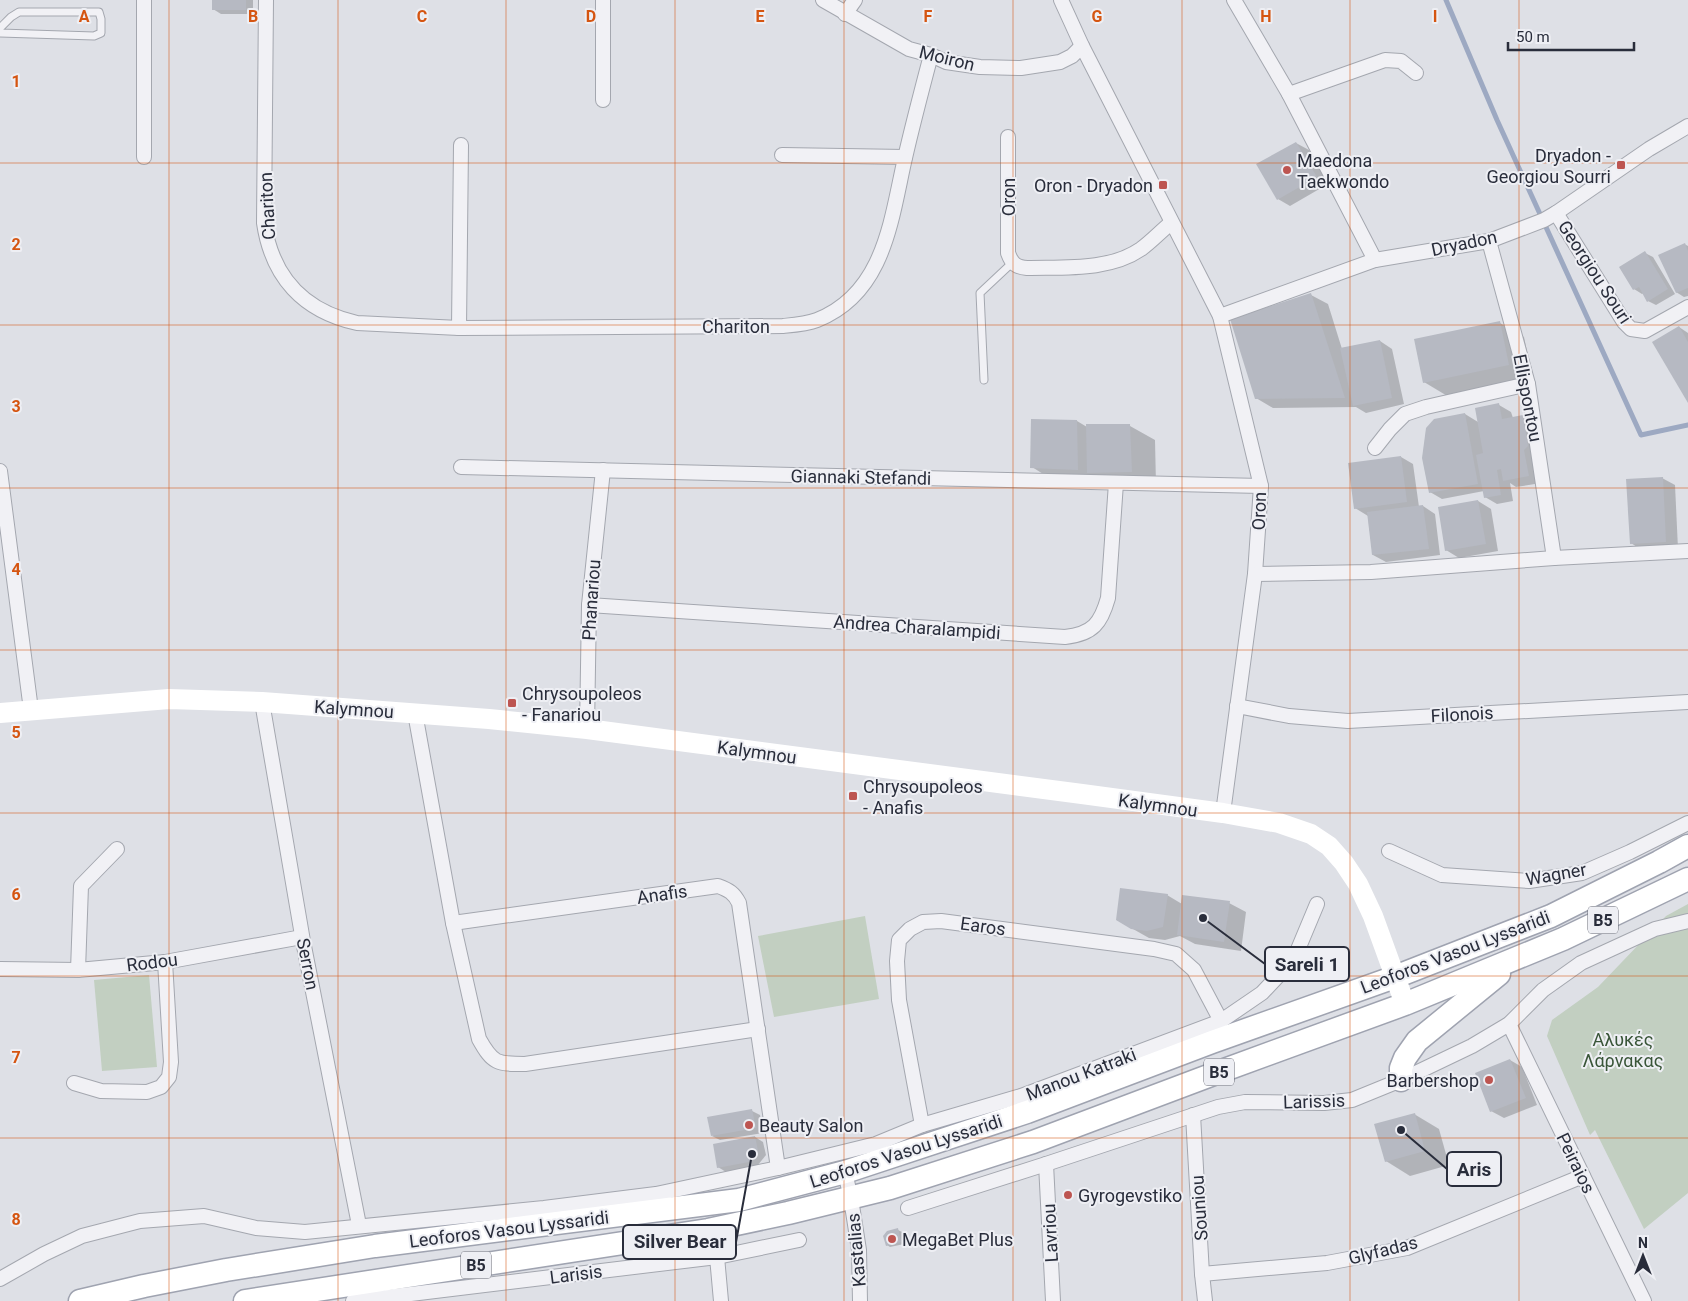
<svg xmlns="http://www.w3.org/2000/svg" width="1688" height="1301" viewBox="0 0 1688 1301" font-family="Roboto,sans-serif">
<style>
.green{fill:#c2cfc1}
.shadow{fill:#0003}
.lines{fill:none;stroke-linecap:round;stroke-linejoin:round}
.stream{stroke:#9da9c2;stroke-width:5}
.building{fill:#b6b9c2}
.lane-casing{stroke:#a4a7af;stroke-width:9}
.street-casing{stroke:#a4a7af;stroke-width:16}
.primary-casing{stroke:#9fa3b0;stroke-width:25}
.lane{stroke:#f1f1f5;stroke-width:7}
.street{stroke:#f1f1f5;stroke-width:14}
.secondary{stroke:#fff;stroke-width:20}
.primary{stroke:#fff;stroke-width:22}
.grid{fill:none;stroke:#d55511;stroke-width:1;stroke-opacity:0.55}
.poi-dot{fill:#bd5551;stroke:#eeeff4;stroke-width:2}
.labels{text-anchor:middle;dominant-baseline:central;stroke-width:4;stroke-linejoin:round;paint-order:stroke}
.shield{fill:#eeeff4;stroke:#646772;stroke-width:1}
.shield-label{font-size:16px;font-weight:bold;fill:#292d3b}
.street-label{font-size:18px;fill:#292d3b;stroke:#eeeff4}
.poi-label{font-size:18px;fill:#292d3b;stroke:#eeeff4;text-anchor:start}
.park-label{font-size:18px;fill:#395538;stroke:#eeeff4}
.grid-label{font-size:16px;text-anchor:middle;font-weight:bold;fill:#d55511;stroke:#eeeff4;stroke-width:4;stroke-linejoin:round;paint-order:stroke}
.leader{fill:none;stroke:#292d3b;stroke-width:2}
.callout-dot{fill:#292d3b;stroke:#eeeff4;stroke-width:2}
.callout{fill:#eeeff4;stroke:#292d3b;stroke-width:2}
.callout-label{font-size:19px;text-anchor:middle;font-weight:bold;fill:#292d3b}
</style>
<rect width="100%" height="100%" fill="#dee0e6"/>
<!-- green -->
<g class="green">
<path d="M1688 904V1193L1644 1229 1595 1130 1590 1135 1547 1036 1552 1020 1598 987 1666 916Z"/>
<path d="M865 916 879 999 774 1017 758 936Z"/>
<path d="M149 975 157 1067 102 1071 94 980Z"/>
</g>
<!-- shadow -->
<g class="shadow">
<path d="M213 0H253V14H221L213 9Z"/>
<path d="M1296 143 1309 150 1328 184 1290 206 1278 199Z"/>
<path d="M1684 244 1688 246V296L1684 297 1676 292Z"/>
<path d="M1645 253 1653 257 1675 294 1656 305 1648 301 1644 293 1642 294 1634 289Z"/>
<path d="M1311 295 1328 304 1342 349 1380 341 1392 349 1404 404 1366 413 1356 407 1273 408 1256 398Z"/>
<path d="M1500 323 1524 337 1533 379 1449 397 1424 382Z"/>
<path d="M1679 327 1688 333V400Z"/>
<path d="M1499 405 1511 412 1513 418 1522 417 1535 424 1541 483 1516 487 1510 483 1513 501 1497 504 1485 497 1484 491 1442 499 1430 492 1465 414 1478 422Z"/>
<path d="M1077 421 1087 427 1130 426 1155 440 1156 485 1056 482 1032 467Z"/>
<path d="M1401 457 1413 464 1419 507 1423 506 1435 514 1440 555 1386 562 1373 555 1368 516 1355 508Z"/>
<path d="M1662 478 1675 485 1678 549 1643 551 1631 543Z"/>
<path d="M1478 501 1491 509 1498 551 1459 558 1446 550Z"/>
<path d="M1167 895 1182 904 1229 903 1246 912 1241 951 1195 944 1180 936 1165 940 1149 938 1117 920Z"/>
<path d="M1510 1060 1522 1067 1537 1105 1504 1118 1491 1111Z"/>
<path d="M752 1111 760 1115 763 1133 720 1140 712 1136Z"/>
<path d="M1414 1114 1439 1129 1449 1165 1410 1176 1386 1161Z"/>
<path d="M755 1137 763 1142 766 1155 757 1166 726 1172 718 1167Z"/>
<path d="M898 1230 902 1232 904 1244 890 1247 887 1245Z"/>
</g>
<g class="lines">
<!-- stream -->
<path class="stream" d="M1446 0 1497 120 1641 435 1688 425"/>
</g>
<!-- building -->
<g class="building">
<rect x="212" y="0" width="34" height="10"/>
<path d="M1296 142 1317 177 1277 200 1256 164Z"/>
<path d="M1685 243 1688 251V288L1676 293 1658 255Z"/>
<path d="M1645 251 1668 289 1647 302 1639 287 1633 290 1619 267Z"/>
<path d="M1311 293 1345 398 1255 399 1230 319Z"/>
<path d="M1500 321 1509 365 1423 383 1414 339Z"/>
<path d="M1679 326 1688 342V403L1652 342Z"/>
<path d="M1380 340 1392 398 1353 406 1340 348Z"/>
<path d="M1499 403 1502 419 1523 415 1528 446 1524 450 1529 476 1503 481 1501 469 1497 470 1501 495 1484 498 1476 455 1483 453 1475 408Z"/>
<path d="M1465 413 1478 484 1429 493 1422 458 1426 428 1434 419Z"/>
<path d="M1031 419 1077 420 1078 470 1030 468Z"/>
<path d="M1086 424H1130L1132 472 1087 473Z"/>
<path d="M1401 456 1407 502 1354 509 1348 463Z"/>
<path d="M1663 477 1666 542 1630 544 1626 479Z"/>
<path d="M1478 500 1486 544 1445 551 1438 507Z"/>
<path d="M1423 505 1429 549 1372 555 1367 512Z"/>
<path d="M1120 888 1168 894 1163 927 1147 931 1131 929 1116 920Z"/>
<path d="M1182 895 1230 901 1224 942 1177 935Z"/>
<path d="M1510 1059 1526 1098 1490 1112 1475 1073Z"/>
<path d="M752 1109 756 1128 711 1136 707 1117Z"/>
<path d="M1415 1113 1425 1151 1385 1162 1374 1124Z"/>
<path d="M755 1136 758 1151 749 1162 717 1168 713 1144Z"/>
<path d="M898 1228 901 1242 886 1246 883 1236 887 1231Z"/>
</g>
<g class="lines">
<defs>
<g id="lane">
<path d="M0 28 11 17 19 12H99L101 19V33L94 36 0 33"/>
<path d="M984 380 980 293 1012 263"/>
</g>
<g id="street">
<path d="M144 0V157"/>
<path d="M266 0 264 223C272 277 303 311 357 323L459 328 783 326C794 325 807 324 817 320 885 293 891 219 905 158 913 123 922 89 931 55"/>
<path d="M823 0 909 49 931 55 946 62 980 67 1021 68 1060 62 1072 56 1082 46"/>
<path d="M1061 0 1082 46 1220 316 1261 486 1255 574 1223 813"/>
<path d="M1234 0 1289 94 1375 260"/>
<path d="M845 14 855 0"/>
<path d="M1289 94 1385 60 1401 61 1416 73"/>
<path d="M603 100V0"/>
<path d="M1008 137V253C1012 264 1016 267 1027 268 1065 267 1109 271 1141 249 1152 241 1161 231 1171 223"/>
<path d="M782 155 905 157"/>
<path d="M1556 213 1624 322 1631 329 1645 331 1688 307"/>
<path d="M1489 241 1528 384 1554 558"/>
<path d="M1220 316 1375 260 1489 241 1544 220 1556 213 1649 149 1688 126"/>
<path d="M459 328 461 145"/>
<path d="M1375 448 1390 429 1405 414 1426 407 1528 384"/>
<path d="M461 467 1261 486"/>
<path d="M0 471 31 710"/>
<path d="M1255 574 1371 572 1554 558 1688 551"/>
<path d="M589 605 1065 637C1093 634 1101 623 1108 598L1116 483"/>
<path d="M262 702 303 941 359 1225"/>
<path d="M1237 706 1289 716 1348 721 1688 702"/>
<path d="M415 713 453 923 479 1039C493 1064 497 1064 525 1064L758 1029"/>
<path d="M587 729 589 605 603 470"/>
<path d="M1389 851 1442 875 1529 881 1582 873 1630 852 1688 823"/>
<path d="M453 923 718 886C729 890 734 893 739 903L778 1168"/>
<path d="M0 969 78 970 165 962 302 937"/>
<path d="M78 970 81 886 117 849"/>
<path d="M1509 1024 1644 1301"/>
<path d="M74 1083 101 1091 147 1092 161 1087 169 1077 171 1062 165 962"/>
<path d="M1193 1115 1202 1274 1205 1301"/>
<path d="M922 1125 899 1000 897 961 899 940 910 929 923 922 941 921 1154 949 1176 954 1194 970 1221 1021"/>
<path d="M1046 1164 1053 1301"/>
<path d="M845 1172 851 1199 859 1250 860 1301"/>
<path d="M908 1208 1046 1164 1218 1107 1245 1102 1324 1103 1352 1100 1401 1080 1472 1046 1509 1024 1543 990 1581 963 1655 929 1688 921"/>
<path d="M717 1257 721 1301"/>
<path d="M1202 1274 1327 1263 1407 1248 1583 1176"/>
<path d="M0 1279 44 1254 82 1236 140 1221 204 1216 256 1228 305 1232 544 1208 656 1194 778 1168 876 1144 922 1125 1021 1096 1221 1021 1262 993 1294 959 1317 904"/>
<path d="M353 1301 717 1257 799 1240"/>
</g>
<g id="primary">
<path d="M1401 1080V1068L1405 1058 1417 1041 1499 974"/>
<path d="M80 1301 144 1286 226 1270 375 1246 739 1200 845 1172 1027 1112 1212 1042 1395 977 1551 916 1659 862 1688 846"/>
<path d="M245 1301 708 1230 788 1213 890 1188 1033 1142 1227 1069 1405 1004 1563 939 1688 879"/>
</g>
</defs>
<!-- lane casing -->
<use href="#lane" class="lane-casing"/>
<!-- street casing -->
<use href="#street" class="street-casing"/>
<!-- primary casing -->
<use href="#primary" class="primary-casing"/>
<!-- lane -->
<use href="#lane" class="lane"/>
<!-- street -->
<use href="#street" class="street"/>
<!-- secondary -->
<path class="secondary" d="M0 713 169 699 262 702 489 719 587 729 1082 794 1223 813 1279 823 1311 834 1329 846 1344 863 1358 884 1373 916 1405 1004"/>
<!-- primary -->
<use href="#primary" class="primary"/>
</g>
<!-- grid -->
<path class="grid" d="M169 0V1301M338 0V1301M506 0V1301M675 0V1301M844 0V1301M1013 0V1301M1182 0V1301M1350 0V1301M1519 0V1301M0 163H1688M0 325H1688M0 488H1688M0 650H1688M0 813H1688M0 976H1688M0 1138H1688"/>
<!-- markers -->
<g class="poi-dot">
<rect x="1616" y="160" width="10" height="10" rx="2.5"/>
<circle cx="1287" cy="170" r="5"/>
<rect x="1158" y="180" width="10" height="10" rx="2.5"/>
<rect x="507" y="698" width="10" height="10" rx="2.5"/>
<rect x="848" y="791" width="10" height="10" rx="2.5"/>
<circle cx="1489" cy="1080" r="5"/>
<circle cx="749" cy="1125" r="5"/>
<circle cx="1068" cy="1195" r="5"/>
<circle cx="892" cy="1239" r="5"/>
</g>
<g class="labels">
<!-- shield labels -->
<g class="shield">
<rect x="1588" y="906.5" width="30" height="27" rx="4"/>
<rect x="1204" y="1058.5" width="30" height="27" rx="4"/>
<rect x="461" y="1251.5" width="30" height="27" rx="4"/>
</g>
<g class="shield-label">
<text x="1603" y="920">B5</text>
<text x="1219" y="1072">B5</text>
<text x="476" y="1265">B5</text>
</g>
<!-- street labels -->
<g class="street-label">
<text transform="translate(947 58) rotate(14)">Moiron</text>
<text transform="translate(1008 197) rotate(-90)">Oron</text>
<text transform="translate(267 206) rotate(-93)">Chariton</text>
<text transform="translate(1464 243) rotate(-12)">Dryadon</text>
<text transform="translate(1595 272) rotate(57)">Georgiou Souri</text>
<text x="736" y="326">Chariton</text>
<text transform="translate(1528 398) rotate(79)">Ellispontou</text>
<text transform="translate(861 477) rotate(1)">Giannaki Stefandi</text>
<text transform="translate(1259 511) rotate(-88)">Oron</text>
<text transform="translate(591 600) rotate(-86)">Phanariou</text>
<text transform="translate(917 627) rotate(4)">Andrea Charalampidi</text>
<text transform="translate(354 709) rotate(4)">Kalymnou</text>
<text transform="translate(1462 714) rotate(-3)">Filonois</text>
<text transform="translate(757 752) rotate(8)">Kalymnou</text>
<text transform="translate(1158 805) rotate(8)">Kalymnou</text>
<text transform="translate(1556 874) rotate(-10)">Wagner</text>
<text transform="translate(662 894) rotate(-8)">Anafis</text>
<text transform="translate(983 926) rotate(8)">Earos</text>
<text transform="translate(1455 952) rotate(-21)">Leoforos Vasou Lyssaridi</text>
<text transform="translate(152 962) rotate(-7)">Rodou</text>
<text transform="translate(308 964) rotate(79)">Serron</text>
<text transform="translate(1081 1074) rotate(-21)">Manou Katraki</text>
<text transform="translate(1314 1101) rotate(-2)">Larissis</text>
<text transform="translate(906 1151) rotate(-18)">Leoforos Vasou Lyssaridi</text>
<text transform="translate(1576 1163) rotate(64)">Peiraios</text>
<text transform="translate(1199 1208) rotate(-94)">Souniou</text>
<text transform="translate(509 1229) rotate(-7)">Leoforos Vasou Lyssaridi</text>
<text transform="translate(1050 1233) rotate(-93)">Lavriou</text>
<text transform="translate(856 1250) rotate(-95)">Kastalias</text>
<text transform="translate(1383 1250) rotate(-14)">Glyfadas</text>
<text transform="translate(576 1274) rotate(-7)">Larisis</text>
</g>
<!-- poi labels -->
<g class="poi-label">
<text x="1611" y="155" text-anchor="end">Dryadon -<tspan x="1611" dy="21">Georgiou Sourri</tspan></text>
<text x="1297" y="160">Maedona<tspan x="1297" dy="21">Taekwondo</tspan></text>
<text x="1153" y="185" text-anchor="end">Oron - Dryadon</text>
<text x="522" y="693">Chrysoupoleos<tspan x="522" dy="21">- Fanariou</tspan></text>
<text x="863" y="786">Chrysoupoleos<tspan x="863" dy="21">- Anafis</tspan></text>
<text x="1479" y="1080" text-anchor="end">Barbershop</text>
<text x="759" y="1125">Beauty Salon</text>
<text x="1078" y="1195">Gyrogevstiko</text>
<text x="902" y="1239">MegaBet Plus</text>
</g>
<!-- park labels -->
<g class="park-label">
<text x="1623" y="1039">Αλυκές<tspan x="1623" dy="21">Λάρνακας</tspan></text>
</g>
</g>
<g class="grid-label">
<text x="84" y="22">A</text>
<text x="253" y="22">B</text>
<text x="422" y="22">C</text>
<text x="591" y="22">D</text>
<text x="760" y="22">E</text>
<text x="928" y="22">F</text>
<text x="1097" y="22">G</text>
<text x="1266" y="22">H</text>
<text x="1435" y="22">I</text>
<text x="16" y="87">1</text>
<text x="16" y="250">2</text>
<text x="16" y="412">3</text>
<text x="16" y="575">4</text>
<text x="16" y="738">5</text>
<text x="16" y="900">6</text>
<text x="16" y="1063">7</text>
<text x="16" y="1225">8</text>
</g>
<!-- callouts -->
<path class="leader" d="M1203 918L1265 964M1401 1130L1447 1169M752 1154L736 1242"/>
<g class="callout-dot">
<circle cx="1203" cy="918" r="5"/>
<circle cx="1401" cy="1130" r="5"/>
<circle cx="752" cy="1154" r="5"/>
</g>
<g class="callout">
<rect x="1265" y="947" width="84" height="34" rx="5"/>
<rect x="1447" y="1152" width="54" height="34" rx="5"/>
<rect x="623" y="1225" width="113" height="34" rx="5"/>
</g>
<g class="callout-label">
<text x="1307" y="971">Sareli 1</text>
<text x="1474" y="1176">Aris</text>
<text x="680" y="1248">Silver Bear</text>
</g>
<!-- north arrow -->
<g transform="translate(1643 1256)" stroke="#eeeff4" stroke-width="4" paint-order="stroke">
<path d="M0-4L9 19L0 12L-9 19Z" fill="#292d3b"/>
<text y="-8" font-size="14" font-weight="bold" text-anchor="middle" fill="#292d3b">N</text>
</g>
<!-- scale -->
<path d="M1508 42v8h126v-8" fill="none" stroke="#292d3b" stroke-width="2.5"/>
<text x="1516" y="42" font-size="15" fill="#292d3b" stroke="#eeeff4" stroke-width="4" paint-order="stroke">50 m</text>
</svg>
